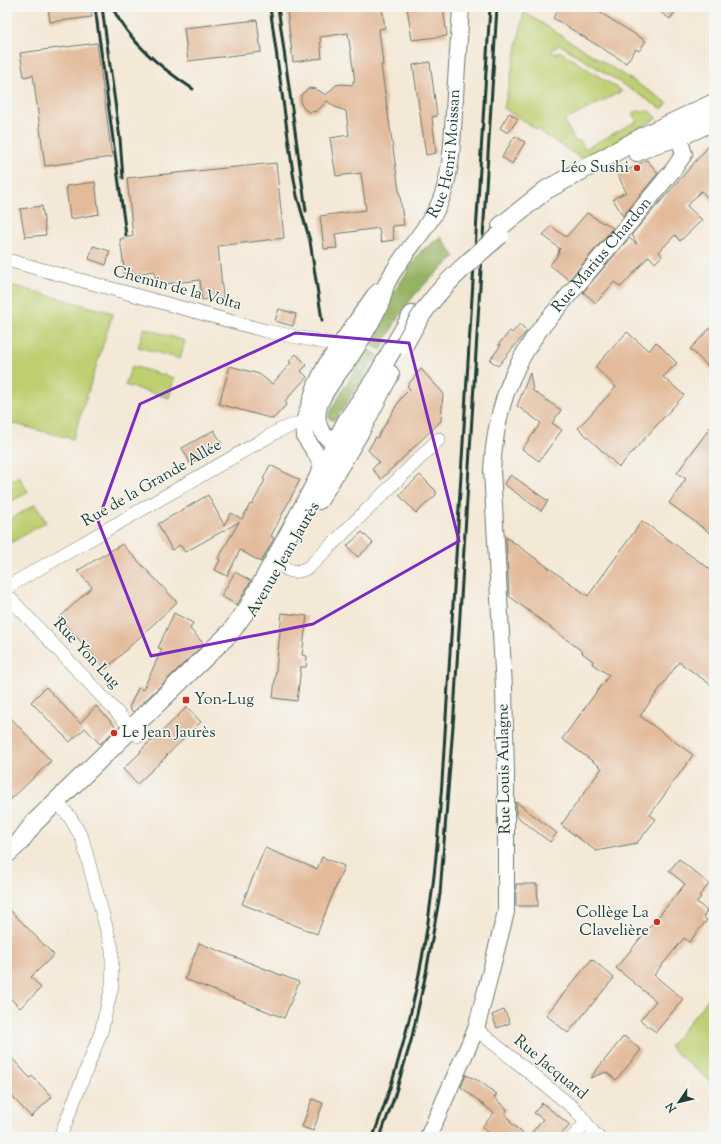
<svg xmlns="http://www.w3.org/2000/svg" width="721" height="1144" viewBox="0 0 721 1144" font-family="'Sorts Mill Goudy',serif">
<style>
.green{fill:#becf71;stroke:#6e8652}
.forest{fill:#96b263;stroke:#5a784c}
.building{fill:#e3bb9b}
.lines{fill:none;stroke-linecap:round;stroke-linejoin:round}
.minor-casing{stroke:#6a796d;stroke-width:14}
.tertiary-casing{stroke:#6a796d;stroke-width:18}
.secondary-casing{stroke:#6a796d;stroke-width:20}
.minor{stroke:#fff;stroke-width:13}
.tertiary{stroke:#fff;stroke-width:16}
.secondary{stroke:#fff;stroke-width:18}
.rail{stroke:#1f3d34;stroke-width:3}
.secondary-bridge-casing{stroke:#6a796d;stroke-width:20;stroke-linecap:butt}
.secondary-bridge{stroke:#fff;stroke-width:18}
.marked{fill:none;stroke:#7b2cbf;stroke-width:3;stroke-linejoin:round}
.poi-dot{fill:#c8321e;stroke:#f6f6f2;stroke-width:1.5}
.labels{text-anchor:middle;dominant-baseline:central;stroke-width:3;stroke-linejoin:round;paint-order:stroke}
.street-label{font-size:16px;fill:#1f3d34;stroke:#f6f6f2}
.poi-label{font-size:16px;fill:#1f3d34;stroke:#f6f6f2;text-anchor:end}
</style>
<rect width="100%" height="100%" fill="#f6f6f2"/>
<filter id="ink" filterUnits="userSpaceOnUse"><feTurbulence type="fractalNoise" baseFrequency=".025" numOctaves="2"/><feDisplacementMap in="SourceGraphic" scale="8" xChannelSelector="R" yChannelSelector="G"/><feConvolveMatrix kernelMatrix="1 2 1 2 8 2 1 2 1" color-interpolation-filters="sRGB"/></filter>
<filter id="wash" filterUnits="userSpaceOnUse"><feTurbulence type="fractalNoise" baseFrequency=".012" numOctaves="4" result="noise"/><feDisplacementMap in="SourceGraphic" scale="16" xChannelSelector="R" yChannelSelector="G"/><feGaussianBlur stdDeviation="0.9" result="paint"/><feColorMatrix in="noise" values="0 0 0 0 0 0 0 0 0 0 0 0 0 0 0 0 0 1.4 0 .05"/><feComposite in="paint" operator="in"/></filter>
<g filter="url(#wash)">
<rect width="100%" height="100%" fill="#f4e8d6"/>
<!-- green -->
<g class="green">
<path d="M524 12 668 103 662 109 559 44 555 49 553 47 551 51 557 54 559 51 622 91 564 121 576 142 580 140 585 149 637 121 633 113C642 109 651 109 657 118L638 129 634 133 587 158 579 157 504 108Z"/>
<path d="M7 284 113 313 73 439 7 422Z"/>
<path d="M144 328 185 341 180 359 138 347Z"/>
<path d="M132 366 174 378 169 398 125 385Z"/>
<path d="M19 476 28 492 7 504V482Z"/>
<path d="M36 504 46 522 7 545V521Z"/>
<path d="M714 992V1084L669 1047Z"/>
</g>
<!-- forest -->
<g class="forest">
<path d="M441 237 455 257C435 274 414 292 400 315 393 326 387 338 381 350L369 344 374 335 371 333 392 295 421 251Z"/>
<path d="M367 349 378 355 337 418 334 420H331L328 417 332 408Z"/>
</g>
<g id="blocks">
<!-- building -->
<g class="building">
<path d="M48 7H90L92 17 50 22Z"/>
<path d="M310 7H317L318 12 358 7H382L385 28 379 29 383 65H381L404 225 392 226 394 240 381 242 379 228 335 234 337 248 324 249 320 216 366 210 361 173 336 176 330 138 349 135 346 111 335 107 327 101 317 111 309 112 305 110 301 104V95L309 88 316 89 326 95 336 85 341 84 353 85V81H355L348 33 320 37 322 58 293 62 287 10Z"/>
<path d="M407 7H443L447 36 412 40Z"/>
<path d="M560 7H591L646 41 639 51 636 49 626 63 553 18Z"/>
<path d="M653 7H678L670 19Z"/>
<path d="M257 20 261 52 188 61 184 28Z"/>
<path d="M97 43 112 157 45 166 33 75 24 77 20 53Z"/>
<path d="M430 62 437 116 432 117 436 153 426 155 413 65Z"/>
<path d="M509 113 518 119 508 133 500 128Z"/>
<path d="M515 136 525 142 512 164 502 157Z"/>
<path d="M714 140V204L701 191 687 206 702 220 680 241 675 235 659 252 662 256 655 263 649 256 621 287 614 282 596 303 583 292 629 238 637 244 632 234Z"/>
<path d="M647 160 658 173 623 216 613 199 626 192 618 175Z"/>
<path d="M276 163 284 238 218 246 223 297 202 300 200 280 156 285 155 271 125 275 120 239 133 236 127 178Z"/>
<path d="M95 182 99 214 70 219 66 186Z"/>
<path d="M42 206 46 235 25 237 20 209Z"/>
<path d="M587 213 603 223 604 222 613 228 569 280 550 265 559 253 558 251 560 249 543 235 551 226 566 237Z"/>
<path d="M93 246 110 251 106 265 89 259Z"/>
<path d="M279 309 296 314 293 326 275 321Z"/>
<path d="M520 324 527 331 498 366 490 360 501 345H498L510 331 512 333Z"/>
<path d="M714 324V372L690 349Z"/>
<path d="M627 332 649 351 656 342 677 363 663 377 684 395 619 467 578 428 616 387 595 367Z"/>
<path d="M296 354 307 365 301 371 307 377 285 401 287 404 273 419 219 404 230 366 259 374 272 384 291 363 289 362Z"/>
<path d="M421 369 443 393 441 421 381 479 372 469 379 462 368 450 376 437 377 438 401 398 410 389 407 386Z"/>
<path d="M530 373 533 391 561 410 552 423 562 430 539 461 522 449 541 423 517 406Z"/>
<path d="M714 422V536L669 503 686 479 677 473Z"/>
<path d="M214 430 222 444 190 463 182 448Z"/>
<path d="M270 465 300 480 271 536 274 538 261 562 240 550 227 576 215 570 220 560 218 559 239 522 185 552 180 545 172 550 158 524 208 495 224 525 231 513 242 519 250 504 252 505 265 480 263 479Z"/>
<path d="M420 475 436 491V495L416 513 399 495Z"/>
<path d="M511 475 548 501 541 511 504 484Z"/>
<path d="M642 521 714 572V687L679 662 640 716 693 755 650 815 656 819 637 843 596 851 561 825 602 768 562 739 609 675 592 664 593 661 582 653 583 652 509 596 506 537 588 596Z"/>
<path d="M362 532 373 543 358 557 347 546Z"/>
<path d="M122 544 177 602 106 669 59 618 92 587 77 571Z"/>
<path d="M235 572 251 581 237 605 221 596Z"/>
<path d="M174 613 193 623 190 629 204 644 133 712 129 708 138 688 143 690 162 649 158 648Z"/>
<path d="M282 613 307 616 302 655 307 656 306 667H301L297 701 273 698Z"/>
<path d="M46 687 80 723 96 706 117 728 100 744 85 728 70 742 31 702Z"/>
<path d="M187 707 201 722 165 757H166L137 784 123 769 141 752 140 751 150 741 151 742Z"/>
<path d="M7 714 51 761 7 803Z"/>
<path d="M516 802 557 833 550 842 516 816Z"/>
<path d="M265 848 317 869 322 857 344 866 317 934 242 904Z"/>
<path d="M679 859 709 884 699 896 701 897 697 902 707 911 703 917 707 920 689 942 684 938 654 975 683 999 656 1032 640 1020 656 1001 616 968 685 884 669 871Z"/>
<path d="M516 884H537L538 906H516Z"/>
<path d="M7 907 54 955 31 977 41 988 20 1008 7 995Z"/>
<path d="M199 943 299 982 284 1018 185 979Z"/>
<path d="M592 959 614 978 568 1033 546 1015Z"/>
<path d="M504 1010 510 1023 497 1028 492 1015Z"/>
<path d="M624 1036 641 1050 616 1080 606 1072 590 1078Z"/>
<path d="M7 1053 30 1078 32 1076 52 1097 31 1117 7 1091Z"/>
<path d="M466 1075 479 1081 497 1094 494 1098 507 1109 505 1115 511 1121 510 1122 527 1137H494L482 1127 494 1113 461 1087Z"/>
<path d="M312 1099 323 1103 313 1131 302 1127Z"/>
<path d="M542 1103 570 1125 559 1137H528L543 1119 534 1113Z"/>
</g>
</g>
</g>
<g filter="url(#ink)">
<use href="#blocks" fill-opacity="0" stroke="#6a796d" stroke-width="1"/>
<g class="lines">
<defs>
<g id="minor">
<path d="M7 260 266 331 339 345 343 347 345 351"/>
<path d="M281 549 279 563C289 573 297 574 309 567L439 439"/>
<path d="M7 587 280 430 311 419"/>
<path d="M7 595 139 736"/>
<path d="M57 802 70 817 82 838 112 949V986L101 1032 60 1137"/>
<path d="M476 1029 576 1110 593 1132 598 1137"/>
<path d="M573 1137 586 1123"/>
</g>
<g id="tertiary">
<path id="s1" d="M333 456 335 444C321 435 314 423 319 406 324 389 343 369 353 353 363 337 373 320 381 303 383 297 384 291 386 285 399 256 427 232 440 202 452 173 452 142 454 112 456 77 459 42 461 7"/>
<path d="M323 470 317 455 305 437 304 422 316 385 326 365 374 296 379 291"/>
<path id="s2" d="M428 1137 476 1029 506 912V773L504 688 492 470C495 416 508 373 540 329L632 220 673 170 684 154 675 125"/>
</g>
<g id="secondary">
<path d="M637 152 652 145 679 137 714 121"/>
<path d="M501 226 546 190 646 135 714 103"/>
<path d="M319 500 361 430 390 374"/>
<path d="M7 854 19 843 34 823 230 633 248 608 281 548 312 490 346 422 377 376 412 315"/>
</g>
</defs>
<!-- minor casing -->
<use href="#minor" class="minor-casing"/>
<!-- tertiary casing -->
<use href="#tertiary" class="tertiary-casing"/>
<!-- secondary casing -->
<use href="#secondary" class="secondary-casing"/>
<!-- minor -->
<use href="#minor" class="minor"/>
<!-- tertiary -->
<use href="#tertiary" class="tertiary"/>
<!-- secondary -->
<use href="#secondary" class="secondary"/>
<!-- rail -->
<g class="rail">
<path d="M95 7 126 235"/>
<path d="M102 7 120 139 123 178"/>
<path d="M112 7C130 43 161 68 193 89"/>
<path d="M270 7 293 173 297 196 310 241 322 320"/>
<path d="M278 7 306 211"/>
<path d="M373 1137C403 1058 422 975 432 892 437 855 439 819 442 782L490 7"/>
<path d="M380 1137 394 1098 411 1041 426 973 440 894 454 713 497 7"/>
</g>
<defs>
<path id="secondary-bridge" d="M404 345C411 332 418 319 427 307 447 280 474 257 500 235"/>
</defs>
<!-- secondary-bridge casing -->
<use href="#secondary-bridge" class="secondary-bridge-casing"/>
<!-- secondary-bridge -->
<use href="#secondary-bridge" class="secondary-bridge"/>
</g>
</g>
<!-- marked area -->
<path class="marked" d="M295 333 409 343 459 541 313 624 151 656 98 521 140 404Z"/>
<!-- markers -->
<g class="poi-dot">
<circle cx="637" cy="168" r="4"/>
<rect x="182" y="696" width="8" height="8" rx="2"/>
<circle cx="114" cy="733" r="4"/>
<circle cx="657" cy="922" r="4"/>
</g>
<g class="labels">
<!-- street labels -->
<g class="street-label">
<text stroke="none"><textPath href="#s1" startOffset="344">Rue Henri Moissan</textPath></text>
<text stroke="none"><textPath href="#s2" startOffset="929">Rue Marius Chardon</textPath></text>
<text transform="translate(177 289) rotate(15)">Chemin de la Volta</text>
<text transform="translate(152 484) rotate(-30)">Rue de la Grande Allée</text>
<text transform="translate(284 560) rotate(-60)">Avenue Jean Jaurès</text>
<text transform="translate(86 654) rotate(47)">Rue Yon Lug</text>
<text transform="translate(505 769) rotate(-91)">Rue Louis Aulagne</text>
<text transform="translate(550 1068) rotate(40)">Rue Jacquard</text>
</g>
<!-- poi labels -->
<g class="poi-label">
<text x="629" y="168">Léo Sushi</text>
<text x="194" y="700" text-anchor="start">Yon-Lug</text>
<text x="122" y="733" text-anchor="start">Le Jean Jaurès</text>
<text x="649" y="913">Collège La<tspan x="649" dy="18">Clavelière</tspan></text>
</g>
</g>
<!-- margin -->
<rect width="721" height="1144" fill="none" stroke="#f6f6f2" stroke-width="24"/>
<!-- north arrow -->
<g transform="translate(679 1102) rotate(235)" stroke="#f6f6f2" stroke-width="3" paint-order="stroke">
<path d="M0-3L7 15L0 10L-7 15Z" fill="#1f3d34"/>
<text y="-6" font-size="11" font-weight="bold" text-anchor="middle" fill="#1f3d34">N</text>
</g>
</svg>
